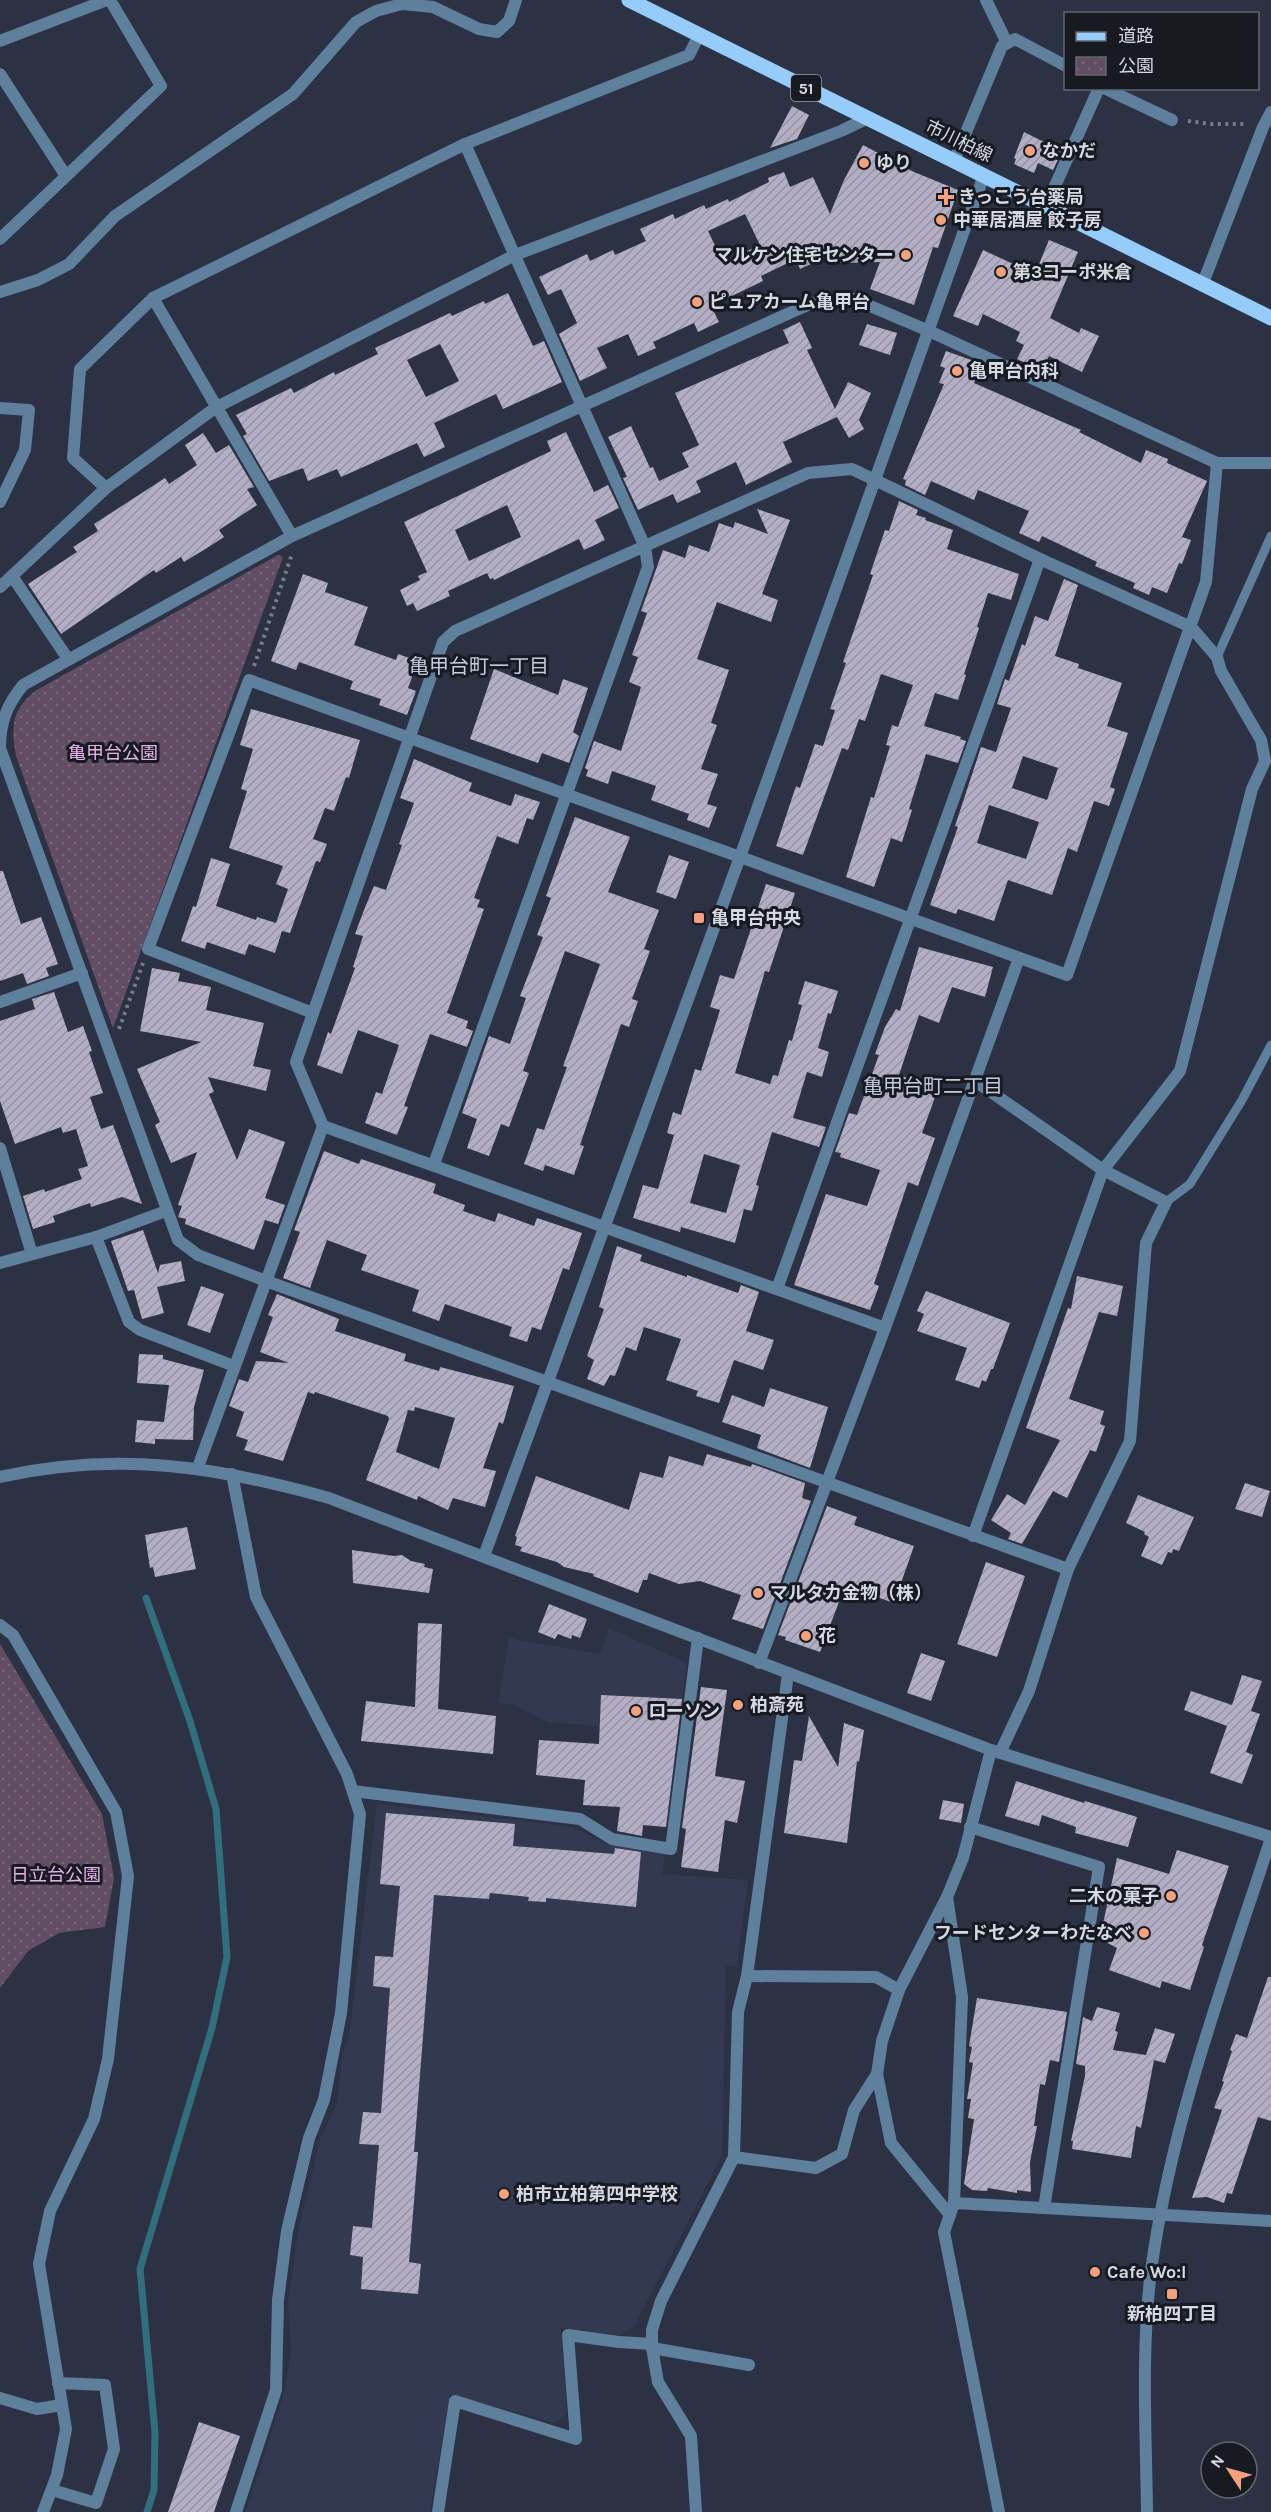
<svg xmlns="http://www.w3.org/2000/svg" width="1271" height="2512" viewBox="0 0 1271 2512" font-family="Karla,'Noto Sans JP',sans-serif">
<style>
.built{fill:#323950}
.park{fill:url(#park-dots)}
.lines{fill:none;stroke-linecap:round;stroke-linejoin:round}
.stream{stroke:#316f7f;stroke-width:7}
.building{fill:url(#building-hatch);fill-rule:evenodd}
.path{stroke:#777d8b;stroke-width:4;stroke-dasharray:3 4.5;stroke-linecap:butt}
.service{stroke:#5f809c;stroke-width:9}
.minor{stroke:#5f809c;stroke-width:12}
.tertiary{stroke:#5f809c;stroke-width:12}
.primary{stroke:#95ccfa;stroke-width:15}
.poi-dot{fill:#f2a17e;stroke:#181a22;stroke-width:2}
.labels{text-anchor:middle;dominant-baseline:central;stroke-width:6;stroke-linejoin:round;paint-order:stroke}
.shield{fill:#181a22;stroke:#9ca0aa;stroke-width:1.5}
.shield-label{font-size:16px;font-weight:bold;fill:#d5d9e4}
.street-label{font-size:18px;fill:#d5d9e4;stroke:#181a22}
.poi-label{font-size:18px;font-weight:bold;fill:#d5d9e4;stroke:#181a22;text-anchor:start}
.park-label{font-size:18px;fill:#e7b2ec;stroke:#181a22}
.neighbourhood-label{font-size:20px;fill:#c4cbe1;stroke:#181a22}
</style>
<defs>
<pattern id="park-dots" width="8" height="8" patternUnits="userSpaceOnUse" patternTransform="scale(1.5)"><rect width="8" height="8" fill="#634d65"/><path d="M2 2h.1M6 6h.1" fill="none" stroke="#78667b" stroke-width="1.8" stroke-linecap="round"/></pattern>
<pattern id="building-hatch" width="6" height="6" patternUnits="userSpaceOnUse" patternTransform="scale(1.5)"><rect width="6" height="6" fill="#b4aec4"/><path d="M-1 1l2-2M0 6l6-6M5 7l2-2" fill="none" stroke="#9793a4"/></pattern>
</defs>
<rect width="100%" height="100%" fill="#2c3243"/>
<!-- built -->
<g class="built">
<path d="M609 1628 687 1663 677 1733 547 1722 514 1705 498 1703 509 1638 600 1654Z"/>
<path d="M377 1804 574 1827 603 1843 665 1854 662 1874 748 1880 737 1966H726L722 2156 634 2327 621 2335 561 2328 567 2414 555 2423 450 2394 430 2512H246L284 2393 291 2352 288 2301 298 2232 320 2139 337 2104 342 2055 349 2037Z"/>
</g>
<!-- park -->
<g class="park">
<path d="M278 555 283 557 113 1028 16 756C11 727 11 711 35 691Z"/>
<path d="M0 1644 102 1814 114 1878 105 1927 59 1933 28 1951 0 1988Z"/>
</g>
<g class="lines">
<!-- stream -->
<path class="stream" d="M146 1598 190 1721 216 1809 227 1957 212 2028 140 2269 155 2432 154 2490 147 2512"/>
</g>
<!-- building -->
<g class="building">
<path d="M792 106 809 115 797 139 770 148Z"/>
<path d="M1024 132 1062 151 1053 170 1038 163 1034 173 1014 164 1016 159 1014 158Z"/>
<path d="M863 145 914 172 958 190 938 248 933 247 914 305 870 289 880 262 839 263V251L800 269 796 259 761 276 763 281 711 306 719 322 698 332 694 323 653 342 656 348 638 356 628 334 597 348 607 368 580 381 559 334 577 323 561 289 548 295 539 277 587 254 590 261 613 250 615 255 646 241 640 229 673 214 675 219 704 205 706 209 728 199 729 202 769 182 768 178 784 172 790 187 813 177 830 214 844 180ZM745 214 760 245 723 262 708 231Z"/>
<path d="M1049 240 1078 252 1050 318 1079 333 1081 328 1099 336 1082 372 1049 356 1042 371 1017 359 1024 345 1016 341 1020 332 983 314 978 326 953 316 983 250 1035 274Z"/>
<path d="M508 293 533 346 544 341 562 382 503 409 496 394 434 423 445 447 424 457 417 443 341 477 337 469 308 481 303 468 269 481 243 436 247 434 236 415 291 388 294 393 334 372 335 375 378 354 375 348 450 313 452 316 484 301 485 304ZM440 344 459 381 426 397 407 360Z"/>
<path d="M800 322 812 348 807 350 835 409 848 382 871 393 859 420 864 429 849 438 837 417 783 442 792 462 746 485 736 462 696 481 701 492 677 503 673 494 638 510 623 478 627 477 608 437 631 426 650 468 653 467 659 481 689 467 682 453 699 445 675 393 789 343 783 330Z"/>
<path d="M867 324 897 333 890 355 859 345Z"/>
<path d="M946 351 974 361 969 374 976 377 974 383 1081 430 1079 432 1141 463 1146 450 1168 459 1167 463 1207 481 1182 537 1191 540 1182 564 1179 563 1167 593 1152 587 1149 595 1133 588 1135 583 1095 566 1097 562 1042 536 1039 542 1019 533 1029 511 978 490 974 500 931 481 925 495 905 485 906 480 903 479 944 384 939 383 945 368 940 366Z"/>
<path d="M566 432 594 492 608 485 619 508 595 520 605 540 584 550 579 539 494 580 493 578 490 579 487 573 448 591 450 596 417 611 413 603 407 606 400 590 420 580 418 576 427 572 404 522 551 451 547 441ZM507 505 521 537 469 561 455 530Z"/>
<path d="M203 433 216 453 229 445 254 487 247 489 257 505 219 530 224 537 207 548 184 562 181 557 156 573 154 570 61 634 28 584 77 552 73 547 98 531 94 524 165 478 169 484 197 465 185 445Z"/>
<path d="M899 501 918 510 916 515 926 518 925 520 953 530 947 549 1019 574 1011 600 988 593 977 627 979 628 964 674 966 675 958 700 935 693 924 726 961 737 960 739 966 741 958 763 926 754 909 809 912 810 902 842 891 838 874 887 846 877 871 797 874 798 890 746 886 745 892 725 898 727 913 685 881 674 865 721 859 719 848 750 842 748 803 855 776 846 796 786 800 788 815 744 823 746 835 710 830 709 846 663 843 662 873 575 870 574 885 530 889 531Z"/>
<path d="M757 509 790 520 762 594 778 600 771 622 717 602 697 659 729 670 711 723 717 725 701 769 718 774 707 804 717 807 709 828 687 820 689 814 651 800 656 786 612 771 608 784 586 776 588 770 585 768 594 741 621 751 641 687 629 682 638 657 632 655 647 613 641 611 663 550 685 558 689 545 709 552 719 523 733 528 735 522 768 534Z"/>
<path d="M303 574 328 583 325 592 368 607 354 645 396 660 398 654 418 661 408 688 416 691 407 715 379 705 381 699 350 689 353 681 299 662 296 670 271 661Z"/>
<path d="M1064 579 1078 585 1055 656 1079 664 1078 668 1122 683 1107 726 1128 733 1110 787 1115 789 1109 806 1094 801 1077 852 1068 848 1052 895 1008 880 994 921 958 909 956 914 930 905 958 827 955 826 981 747 996 752 1011 708 997 704 1005 679 1009 681 1022 644 1025 646 1035 616 1048 621ZM1023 756 1058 768 1047 800 1012 788ZM989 805 1039 822 1026 859 977 843Z"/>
<path d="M494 669 558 695 563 679 588 688 573 732 579 736 569 763 542 753 538 763 470 739Z"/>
<path d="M251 709 360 740 349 778 346 777 334 811 325 808 313 839 327 844 320 862 316 861 290 933 282 931 275 953 249 944 245 955 207 942 205 949 181 941 193 906 196 907 211 858 230 864 216 906 256 920 257 917 276 923 288 889 276 884 283 866 229 848 247 791 241 789 253 749 240 745Z"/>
<path d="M414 759 472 783 469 791 511 806 515 794 540 802 533 820 527 818 518 844 497 836 474 898 480 900 477 907 484 909 447 1013 468 1021 466 1028 473 1031 467 1047 430 1034 404 1106 408 1107 397 1135 365 1123 376 1092 382 1094 399 1045 358 1030 342 1074 317 1065 328 1032 331 1034 355 968 353 967 363 936 355 934 364 910 374 886 386 890 402 845 399 844 414 803 400 798Z"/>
<path d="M575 817 630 837 608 892 659 910 644 949 650 951 632 999 638 1001 629 1027 621 1024 580 1145 584 1146 574 1175 545 1165 543 1171 524 1164 537 1128 544 1130 567 1067 563 1066 600 964 565 951 523 1071 529 1073 509 1127 501 1124 489 1156 467 1148 477 1119 462 1113 489 1036 510 1044 526 998 520 996 543 937 537 935 551 898 546 896Z"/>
<path d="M669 855 689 862 676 899 656 892Z"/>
<path d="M0 871H3L21 924 41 917 58 964 46 968 49 976 27 984 23 973 0 981Z"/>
<path d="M766 884 795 893 769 972 765 971 735 1073 770 1084 773 1075 778 1076 789 1040 792 1041 802 1005 798 1004 805 981 838 991 831 1014 828 1013 818 1048 829 1052 822 1077 807 1072 793 1118 826 1127 819 1147 772 1132 756 1185 759 1186 752 1211 744 1209 735 1243 681 1227 680 1232 633 1218 643 1185 658 1189 674 1135 667 1133 673 1112 681 1115 695 1069 701 1071 720 1010 710 1007 720 975 734 979ZM704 1154 740 1165 726 1213 690 1203Z"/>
<path d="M919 947 993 967 985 997 952 987 939 1023 919 1015 899 1075 938 1089 922 1133 935 1138 918 1186 908 1182 874 1284 879 1286 870 1310 794 1285 826 1194 867 1206 880 1170 840 1157 841 1153 835 1152 849 1113 857 1115 879 1055 875 1054 885 1027 896 1009 900 1011Z"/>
<path d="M152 968 180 973 178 981 211 987 206 1010 264 1023 253 1066 271 1070 266 1091 208 1077 214 1092 209 1094 237 1160 249 1129 285 1142 265 1198 285 1205 278 1224 265 1220 254 1250 185 1224 186 1219 178 1217 182 1206 178 1205 197 1152 171 1163 155 1125 160 1122 137 1069 201 1042 140 1031Z"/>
<path d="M54 992 68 1032 83 1026 92 1051 89 1052 103 1093 90 1097 101 1129 113 1125 142 1204 122 1197 91 1207 90 1203 53 1216 55 1222 33 1229 23 1196 44 1189 45 1192 82 1179 78 1169 88 1166 76 1129 63 1133 61 1127 15 1144 0 1101V1021L35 1009 32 999Z"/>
<path d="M324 1151 359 1164 361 1159 436 1184 433 1193 465 1205 463 1211 495 1222 498 1213 534 1226 537 1218 582 1233 569 1270 563 1268 541 1330 532 1327 527 1342 509 1336 512 1327 445 1304 439 1321 412 1311 419 1290 361 1270 367 1255 327 1240 310 1288 283 1278 300 1232 294 1230Z"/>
<path d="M143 1230 158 1273 160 1265 181 1261 185 1281 157 1287 164 1313 142 1319 134 1290 128 1291 111 1241Z"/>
<path d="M617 1246 642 1255 640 1261 687 1277V1275L738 1293 741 1285 759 1292 746 1331 774 1340 763 1370 734 1360 719 1403 696 1396 698 1391 666 1380 681 1339 644 1327 636 1351 626 1347 615 1376 610 1375 604 1386 587 1379 594 1360 587 1356 604 1309 599 1307Z"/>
<path d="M1077 1276 1123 1286 1117 1316 1099 1312 1069 1399 1104 1411 1100 1424 1105 1426 1096 1452 1090 1450 1067 1498 1053 1491 1022 1544 1008 1539 1011 1533 991 1520 1007 1494 1025 1505 1060 1440 1026 1428 1068 1308 1071 1309Z"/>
<path d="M201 1286 224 1294 210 1333 187 1325Z"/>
<path d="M926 1291 1010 1323 993 1369H991L986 1382 982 1380 979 1388 955 1380 967 1348 917 1331 924 1314 917 1311Z"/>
<path d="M277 1294 339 1319 335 1331 406 1354 404 1361 439 1371 440 1367 514 1386 503 1424 499 1422 483 1468 496 1471 485 1507 453 1498 448 1510 418 1496 417 1500 366 1480 389 1419 388 1416 315 1392 314 1394 308 1392 283 1461 244 1450 248 1440 236 1436 244 1412 229 1406 239 1379 248 1382 256 1361 289 1363 260 1352 273 1317 268 1315ZM415 1407 455 1418 439 1469 396 1452 408 1410 414 1411Z"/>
<path d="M139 1354 163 1355V1359L204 1370 194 1407 193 1440 155 1439V1444L135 1442 137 1420 164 1422 169 1385 137 1383Z"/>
<path d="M770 1388 828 1407 810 1468 757 1448 761 1435 722 1422 732 1395 764 1407Z"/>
<path d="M707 1454 751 1467 752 1464 805 1483 802 1498 811 1501 763 1629 732 1619 741 1595 700 1581 679 1584 649 1573 647 1580H643L638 1593 593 1576 594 1574 564 1567 557 1562 520 1551 522 1547 515 1545 517 1537 515 1536 536 1476 629 1510 640 1472 663 1478 669 1456 703 1466Z"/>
<path d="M1245 1483 1270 1491 1262 1517 1235 1509Z"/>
<path d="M1138 1495 1194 1517 1179 1551 1173 1549 1172 1553 1168 1552 1162 1565 1141 1556 1149 1537 1144 1534 1145 1532 1126 1523Z"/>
<path d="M827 1506 857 1517 854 1525 914 1546 894 1603 845 1586 820 1652 785 1640 786 1637 778 1635Z"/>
<path d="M187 1527 196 1569 155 1577 153 1567 150 1568 145 1535Z"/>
<path d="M352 1550 394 1556 402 1555 411 1561 425 1564 424 1567 433 1569 429 1593 353 1583Z"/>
<path d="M986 1562 1025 1576 997 1657 957 1644Z"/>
<path d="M549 1604 587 1619 580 1638 572 1635 571 1639 558 1634 555 1639 538 1632Z"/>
<path d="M418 1623 442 1624 438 1709 496 1716 493 1754 361 1741 366 1701 415 1707Z"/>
<path d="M921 1653 945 1661 931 1701 907 1693Z"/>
<path d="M1242 1675 1262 1681 1251 1711 1260 1714 1246 1752 1253 1755 1242 1784 1210 1773 1227 1726 1184 1710 1191 1691 1232 1705Z"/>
<path d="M701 1687 727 1690 715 1776 745 1781 737 1823 725 1820 718 1872 681 1867 686 1829 682 1828Z"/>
<path d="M601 1695 682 1699 666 1827 643 1825 642 1836 617 1831 620 1807 583 1805 585 1780 536 1775 539 1740 599 1744Z"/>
<path d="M809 1716 838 1767 844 1723 864 1730 859 1762 857 1761 847 1843 784 1833 794 1760 802 1761Z"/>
<path d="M1016 1781 1084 1803 1085 1801 1137 1817 1128 1847 1075 1833 1076 1827 1042 1815 1039 1826 1005 1816Z"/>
<path d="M943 1800 964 1804 961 1823 939 1819Z"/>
<path d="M386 1813 515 1824 513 1846 614 1854 615 1848 641 1852 636 1907 546 1898V1902L528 1901 529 1897 490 1893 489 1899 434 1895 414 2152H418L409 2262 421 2264 418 2294 361 2289 363 2257 350 2255 353 2226 372 2228 379 2145 359 2144 363 2112 381 2113 390 1988 373 1986 375 1956 393 1957 400 1886 380 1884Z"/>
<path d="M1177 1850 1229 1866 1202 1945 1204 1947 1190 1990 1162 1981 1160 1988 1109 1970 1117 1948 1102 1940 1107 1925 1103 1924 1117 1858 1169 1874Z"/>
<path d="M1268 1977H1271V2121L1258 2117 1232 2194 1227 2193 1224 2203 1207 2197 1192 2198 1222 2110 1214 2108 1224 2082 1222 2081 1232 2051 1230 2050 1236 2034 1247 2038Z"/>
<path d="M977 1998 1067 2012 1059 2062 1050 2060 1045 2085 1040 2084 1034 2126H1037L1030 2162 1031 2192 1017 2190V2193L988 2188 987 2191 972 2190 964 2184 974 2119 968 2118 971 2099H967L973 2063 969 2062 972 2047 969 2046Z"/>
<path d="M1097 2007 1120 2013 1115 2031 1118 2032 1113 2050 1146 2055 1155 2028 1175 2034 1165 2063 1154 2060 1141 2128 1136 2126 1131 2158 1072 2149 1073 2141H1071L1085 2076V2066L1076 2064 1083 2017 1092 2021Z"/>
<path d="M199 2422 240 2436 214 2512H168Z"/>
</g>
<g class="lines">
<!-- path -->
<g class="path">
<path d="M1188 121 1211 124H1246"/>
<path d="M254 666 292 554"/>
<path d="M119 1029 143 963"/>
</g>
<!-- service -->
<g class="service">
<path d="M1217 657 1271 536"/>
<path d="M1166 1202 1190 1184 1242 1100 1271 1045"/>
</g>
<!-- minor -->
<g class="minor">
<path d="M986 0 1007 43"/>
<path d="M0 41 107 0"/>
<path d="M0 74 66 176"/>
<path d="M1104 88 1172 120"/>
<path d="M954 161 1002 46 1015 39 1066 66"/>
<path d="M1046 206 1099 88"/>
<path d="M0 239 161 86 110 0"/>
<path d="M1203 283 1263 127 1271 112"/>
<path d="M0 292 38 280 69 264 115 216 293 94 356 22 376 11 402 4 433 7 479 29 497 32 509 21 516 0"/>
<path d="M153 298 292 536"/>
<path d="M0 408 29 410 25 450 0 502"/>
<path d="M106 488 73 458 80 369 153 298 465 144 689 55 699 35"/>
<path d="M12 576 68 659"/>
<path d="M0 587 106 488 215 408 515 255 841 131 868 118"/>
<path d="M0 1002 82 973"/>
<path d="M313 1013 148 949 249 680 1067 975 1206 582 1217 463"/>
<path d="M974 1080 1103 1170 1166 1202 1146 1243 1130 1441 1068 1569 1029 1691 1000 1753"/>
<path d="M0 1148 32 1254"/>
<path d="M434 1164 648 567 645 547 465 144"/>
<path d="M96 1237 129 1322 140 1330 234 1366"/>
<path d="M0 1263 96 1237 166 1211"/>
<path d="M777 1289 1040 559"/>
<path d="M885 1328 323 1126 296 1062 443 642 455 631 808 473 852 469 1040 559 1191 627 1217 657 1221 671 1261 740 1265 761 1252 789 1180 1071 1103 1170 973 1536"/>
<path d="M198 1467 323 1126"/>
<path d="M232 1474 256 1597 347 1774 360 1814 341 2013 324 2100 309 2138 287 2231 278 2300 276 2390 236 2512"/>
<path d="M1068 1569 266 1281 198 1255 178 1240 0 748C0 722 7 705 23 685L292 536 812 303 849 297 929 331 1217 463H1271"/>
<path d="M0 1625 13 1635 116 1812 128 1876 108 2059 94 2119 50 2211 39 2264 66 2429 57 2475 43 2512"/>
<path d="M759 1663 885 1328 1019 958"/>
<path d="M991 1750 963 1858 947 1897 962 1997 954 2203 944 2232 999 2512"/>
<path d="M353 1791 580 1819 612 1839 671 1849 698 1638"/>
<path d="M970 1827 1099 1867 1044 2208 1271 2221"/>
<path d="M747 1976 876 1977 899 1990"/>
<path d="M877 2074 891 2143 950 2215"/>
<path d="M734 2157 816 2168 842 2154 854 2110 877 2074 882 2041 899 1990 947 1897"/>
<path d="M954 2203 1044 2208"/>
<path d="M652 2348 749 2365"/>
<path d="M0 2398 37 2409 62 2405"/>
<path d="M52 2490 96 2503 114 2449 105 2385 58 2383"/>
<path d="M438 2512 455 2401 576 2439 568 2335 619 2342 652 2344"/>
<path d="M696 2512 691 2436 658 2382 652 2348V2330L661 2301 734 2157 738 2012 747 1976 788 1674"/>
</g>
<!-- tertiary -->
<g class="tertiary">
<path d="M0 1477C117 1451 215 1466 329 1498L991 1750 1271 1837"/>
<path d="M484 1556 740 857 984 175"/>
<path d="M1147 2512C1146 2432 1141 2351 1151 2271 1171 2123 1225 1979 1271 1838"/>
</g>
<!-- primary -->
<path class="primary" d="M629 0 1271 318"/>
</g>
<!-- markers -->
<g class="poi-dot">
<circle cx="1030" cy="151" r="6"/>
<circle cx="864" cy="163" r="6"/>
<path d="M943 188h6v6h6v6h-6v6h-6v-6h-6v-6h6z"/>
<circle cx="941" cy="220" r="6"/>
<circle cx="906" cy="255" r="6"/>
<circle cx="1001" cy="272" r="6"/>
<circle cx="697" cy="302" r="6"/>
<circle cx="957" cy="371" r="6"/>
<rect x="693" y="912" width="12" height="12" rx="3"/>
<circle cx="758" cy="1593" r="6"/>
<circle cx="806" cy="1636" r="6"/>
<circle cx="738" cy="1705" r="6"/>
<circle cx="636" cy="1711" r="6"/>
<circle cx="1171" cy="1896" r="6"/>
<circle cx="1144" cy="1933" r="6"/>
<circle cx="504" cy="2194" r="6"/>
<circle cx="1095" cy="2272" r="6"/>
<rect x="1166" y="2288" width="12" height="12" rx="3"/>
</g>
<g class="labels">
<!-- shield labels -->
<rect class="shield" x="791" y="75" width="30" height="26" rx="4.5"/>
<g class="shield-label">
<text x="806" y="88">51</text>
</g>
<!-- street labels -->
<g class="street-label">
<text transform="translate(959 141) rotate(26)">市川柏線</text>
</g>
<!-- poi labels -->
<g class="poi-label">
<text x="1042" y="151">なかだ</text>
<text x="876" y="163">ゆり</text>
<text x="958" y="197">きっこう台薬局</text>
<text x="953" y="220">中華居酒屋 餃子房</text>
<text x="894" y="255" text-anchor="end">マルケン住宅センター</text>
<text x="1013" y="272">第3コーポ米倉</text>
<text x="709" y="302">ピュアカーム亀甲台</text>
<text x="969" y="371">亀甲台内科</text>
<text x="711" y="918">亀甲台中央</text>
<text x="770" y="1593">マルタカ金物（株）</text>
<text x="818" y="1636">花</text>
<text x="750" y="1705">柏斎苑</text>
<text x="648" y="1711">ローソン</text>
<text x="1159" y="1896" text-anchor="end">二木の菓子</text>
<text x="1132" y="1933" text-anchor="end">フードセンターわたなべ</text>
<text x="516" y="2194">柏市立柏第四中学校</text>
<text x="1107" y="2272">Cafe Wo:l</text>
<text x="1172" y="2314" text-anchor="middle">新柏四丁目</text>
</g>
<!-- park labels -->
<g class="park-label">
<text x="113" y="753">亀甲台公園</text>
<text x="56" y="1875">日立台公園</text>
</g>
<!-- neighbourhood labels -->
<g class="neighbourhood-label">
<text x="479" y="666">亀甲台町一丁目</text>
<text x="933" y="1086">亀甲台町二丁目</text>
</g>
</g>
<!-- legend -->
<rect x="1064" y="12" width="195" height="78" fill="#181a22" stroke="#646670" stroke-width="1.5"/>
<rect x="1076" y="32" width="30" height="9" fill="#95ccfa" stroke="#646670" stroke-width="1.5"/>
<text x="1118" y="42" font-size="18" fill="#d5d9e4">道路</text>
<rect x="1076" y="57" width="30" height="18" fill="url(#park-dots)" stroke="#646670" stroke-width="1.5"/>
<text x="1118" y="72" font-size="18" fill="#d5d9e4">公園</text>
<!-- north arrow -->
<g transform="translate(1229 2470) rotate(306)"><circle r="28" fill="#181a22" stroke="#646670" stroke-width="1.5"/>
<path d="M0-4.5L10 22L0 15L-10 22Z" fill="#f2a17e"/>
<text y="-9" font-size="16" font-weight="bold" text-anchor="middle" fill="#d5d9e4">N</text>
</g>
</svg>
